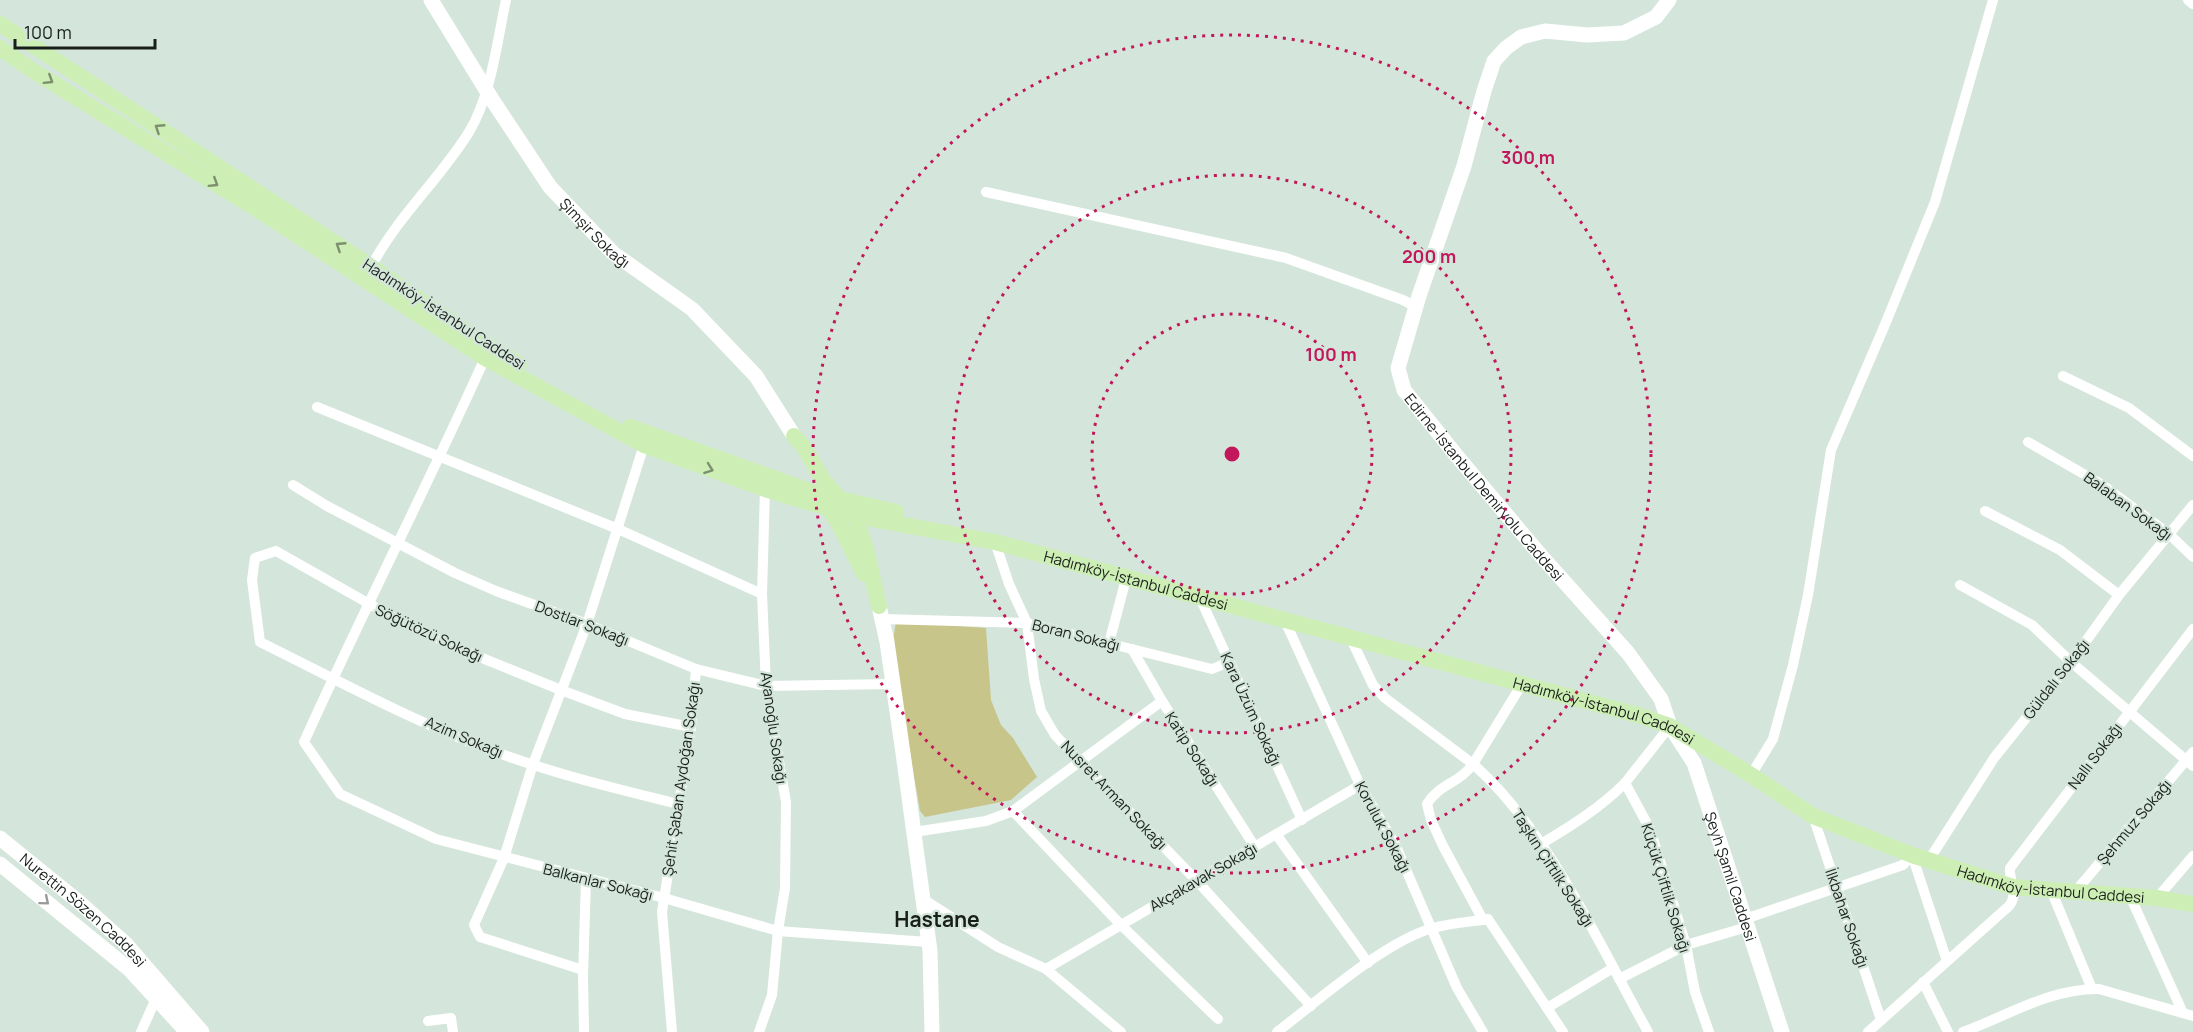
<svg xmlns="http://www.w3.org/2000/svg" width="2193" height="1032" viewBox="0 0 2193 1032" font-family="Manrope,sans-serif">
<style>
.green{fill:#c7c58a}
.lines{fill:none;stroke-linecap:round;stroke-linejoin:round}
.street{stroke:#fff;stroke-width:10}
.secondary{stroke:#fff;stroke-width:15}
.primary{stroke:#cdeeb4;stroke-width:16}
.oneway{stroke:#7c906f}
.oneway2{stroke:#979a98}
.ring{fill:none;stroke:#c2185b;stroke-width:3;stroke-dasharray:3 6}
.labels{text-anchor:middle;dominant-baseline:central;stroke-width:4.5;stroke-linejoin:round;paint-order:stroke}
.street-label{font-size:15px;fill:#181e1a;stroke:#d4e6db}
.district-label{font-size:21px;font-weight:bold;fill:#181e1a;stroke:#d4e6db}
.centre{fill:#c2185b;stroke:#d4e6db;stroke-width:3}
.ring-label{font-size:18px;text-anchor:middle;font-weight:bold;fill:#c2185b;stroke:#d4e6db;stroke-width:4.5;stroke-linejoin:round;paint-order:stroke}
</style>
<rect width="100%" height="100%" fill="#d4e6db"/>
<!-- green -->
<path class="green" d="M896 621 986 628 991 700 1001 725 1013 738 1037 777 1011 800 925 817 920 811 892 648Z"/>
<g class="lines">
<!-- street -->
<g class="street">
<path d="M2188 0 2193 4"/>
<path d="M986 192 1286 258 1403 300 1416 307"/>
<path d="M371 267C397 217 440 179 469 132 491 96 497 42 506 0"/>
<path d="M485 358C427 487 362 613 304 742L340 794 436 839 664 898 778 931 928 942"/>
<path d="M2063 376 2129 408 2193 456"/>
<path d="M317 407 618 529 762 594"/>
<path d="M2028 442 2101 484 2169 534 2193 557"/>
<path d="M293 485 327 506 455 573 496 591 587 624 696 669 766 686 892 684"/>
<path d="M1985 511 2060 550 2119 595"/>
<path d="M995 542 1009 584 1027 623 1034 679 1041 711 1055 735 1197 881 1311 1006"/>
<path d="M1960 585 2032 625 2071 662 2193 766"/>
<path d="M1200 598 1302 820"/>
<path d="M882 619 1027 623 1212 669 1229 662"/>
<path d="M1285 621 1360 785 1395 844 1457 988 1483 1032"/>
<path d="M1351 639 1373 685 1385 698 1473 764C1460 783 1439 784 1427 804L1431 820 1443 846 1483 920"/>
<path d="M1109 643 1126 579"/>
<path d="M1132 649 1162 701 1255 847"/>
<path d="M1522 684 1473 764C1549 831 1599 944 1648 1032"/>
<path d="M1670 726 1625 783 1650 829 1686 945 1695 992 1709 1032"/>
<path d="M1751 775 1773 739 1793 665 1808 595 1831 450 1884 327 1935 202 1993 0"/>
<path d="M678 804C614 788 550 773 488 749 410 720 335 679 260 642L252 580 255 558 276 551 396 619 460 649 561 690 625 714 691 727"/>
<path d="M1013 811 1121 925 1218 1019"/>
<path d="M1813 816 1881 1020"/>
<path d="M914 832 986 821 1013 811 1162 701"/>
<path d="M1276 834 1368 963"/>
<path d="M1541 844C1571 826 1600 808 1625 783"/>
<path d="M1912 855 1947 961"/>
<path d="M1929 860 1994 758 2071 662 2119 595 2193 505"/>
<path d="M2051 890 2092 989"/>
<path d="M2075 892 2193 752"/>
<path d="M2130 896 2183 1013"/>
<path d="M2157 898 2193 856"/>
<path d="M923 899 998 947 1046 969 1121 1032"/>
<path d="M1745 919 1903 865 1912 855"/>
<path d="M1046 969 1360 785"/>
<path d="M583 970 480 937 474 925 504 858 533 764 587 624 644 445"/>
<path d="M1619 979 1686 945 1747 927"/>
<path d="M1923 982 1948 1032"/>
<path d="M1547 1008 1613 968"/>
<path d="M428 1021 451 1018 453 1032"/>
<path d="M141 1032 158 994"/>
<path d="M584 1032 583 976 586 879"/>
<path d="M672 1032 662 912 691 727 696 669"/>
<path d="M759 1032 772 995 778 931 785 888 786 802 766 686 762 594 765 489"/>
<path d="M1277 1032C1318 1001 1385 941 1433 928 1451 923 1470 922 1488 919L1563 1032"/>
<path d="M1868 1032 2009 906C2019 894 2009 882 2010 868L2193 629"/>
<path d="M1963 1032C2007 1016 2051 988 2099 989L2193 1016"/>
</g>
<!-- secondary -->
<g class="secondary">
<path id="s1" d="M431 0 493 101 550 187 613 253 692 309 756 376 794 436"/>
<path id="s2" d="M1669 0 1656 17 1624 33 1587 35 1545 31 1521 37 1506 48 1494 61 1484 91 1464 166 1419 296 1398 368 1404 390 1456 455 1543 558 1628 653 1661 699 1670 726 1694 763 1782 1032"/>
<path d="M879 606 887 642 903 753 930 951 932 1032"/>
<path id="s3" d="M0 838 79 902 125 943 202 1032"/>
<path d="M0 864 129 969 187 1032"/>
</g>
<!-- primary -->
<g class="primary">
<path d="M0 24 367 264 483 343 519 364"/>
<path id="s4" d="M0 48 35 72 263 213 485 358 644 445 765 489 804 501 872 519 995 542 1641 716 1670 726 1751 775 1813 816 1912 855 2013 887 2157 898 2193 904"/>
<path d="M630 427 818 494 896 512"/>
<path d="M794 436 803 446 824 481 854 515 866 549 879 606"/>
<path d="M826 504 840 526 864 574"/>
</g>
</g>
<!-- one-way arrows -->
<defs><path id="oneway-chevron" d="M-2-3.5L2.5 0L-2 3.5" fill="none" stroke-width="1.6" stroke-linecap="round" stroke-linejoin="round" transform="scale(1.5)"/></defs>
<g class="oneway">
<use href="#oneway-chevron" transform="translate(49 80) rotate(32)"/>
<use href="#oneway-chevron" transform="translate(159 128) rotate(-147)"/>
<use href="#oneway-chevron" transform="translate(214 183) rotate(32)"/>
<use href="#oneway-chevron" transform="translate(340 246) rotate(-147)"/>
<use href="#oneway-chevron" transform="translate(709 469) rotate(20)"/>
</g>
<use class="oneway2" href="#oneway-chevron" transform="translate(45 901) rotate(40)"/>
<!-- distance rings -->
<g class="ring">
<circle cx="1232" cy="454" r="140"/>
<circle cx="1232" cy="454" r="279"/>
<circle cx="1232" cy="454" r="419"/>
</g>
<g class="labels">
<!-- street labels -->
<g class="street-label">
<text stroke="none"><textPath href="#s1" startOffset="286">Şimşir Sokağı</textPath></text>
<text transform="translate(444 314) rotate(33)">Hadımköy-İstanbul Caddesi</text>
<text stroke="none"><textPath href="#s2" startOffset="668">Edirne-İstanbul Demiryolu Caddesi</textPath></text>
<text transform="translate(2128 506) rotate(36)">Balaban Sokağı</text>
<text stroke="none"><textPath href="#s4" startOffset="1268">Hadımköy-İstanbul Caddesi</textPath></text>
<text transform="translate(582 623) rotate(21)">Dostlar Sokağı</text>
<text transform="translate(429 633) rotate(25)">Söğütözü Sokağı</text>
<text transform="translate(1076 635) rotate(14)">Boran Sokağı</text>
<text transform="translate(2056 679) rotate(-52)">Güldalı Sokağı</text>
<text transform="translate(1251 709) rotate(65)">Kara Üzüm Sokağı</text>
<text stroke="none"><textPath href="#s4" startOffset="1754">Hadımköy-İstanbul Caddesi</textPath></text>
<text transform="translate(774 728) rotate(82)">Ayanoğlu Sokağı</text>
<text transform="translate(464 737) rotate(23)">Azim Sokağı</text>
<text transform="translate(1192 749) rotate(57)">Katip Sokağı</text>
<text transform="translate(2095 756) rotate(-53)">Nallı Sokağı</text>
<text transform="translate(681 779) rotate(-82)">Şehit Şaban Aydoğan Sokağı</text>
<text transform="translate(1114 795) rotate(46)">Nusret Arman Sokağı</text>
<text transform="translate(2134 822) rotate(-50)">Şehmuz Sokağı</text>
<text transform="translate(1383 827) rotate(62)">Koruluk Sokağı</text>
<text transform="translate(1553 868) rotate(57)">Taşkın Çiftlik Sokağı</text>
<text stroke="none"><textPath href="#s2" startOffset="1136">Şeyh Şamil Caddesi</textPath></text>
<text transform="translate(1203 877) rotate(-30)">Akçakavak Sokağı</text>
<text transform="translate(598 882) rotate(14)">Balkanlar Sokağı</text>
<text stroke="none"><textPath href="#s4" startOffset="2240">Hadımköy-İstanbul Caddesi</textPath></text>
<text transform="translate(1666 888) rotate(73)">Küçük Çiftlik Sokağı</text>
<text stroke="none"><textPath href="#s3" startOffset="110">Nurettin Sözen Caddesi</textPath></text>
<text transform="translate(1847 918) rotate(71)">İlkbahar Sokağı</text>
</g>
<!-- district labels -->
<g class="district-label">
<text x="937" y="919">Hastane</text>
</g>
</g>
<circle cx="1232" cy="454" r="9" class="centre"/>
<g class="ring-label">
<text x="1528" y="164">300 m</text>
<text x="1429" y="263">200 m</text>
<text x="1331" y="361">100 m</text>
</g>
<!-- scale -->
<path d="M15 39v9h140v-9" fill="none" stroke="#181e1a" stroke-width="3"/>
<text x="24" y="39" font-size="18" fill="#181e1a" stroke="#d4e6db" stroke-width="4.5" paint-order="stroke">100 m</text>
</svg>
